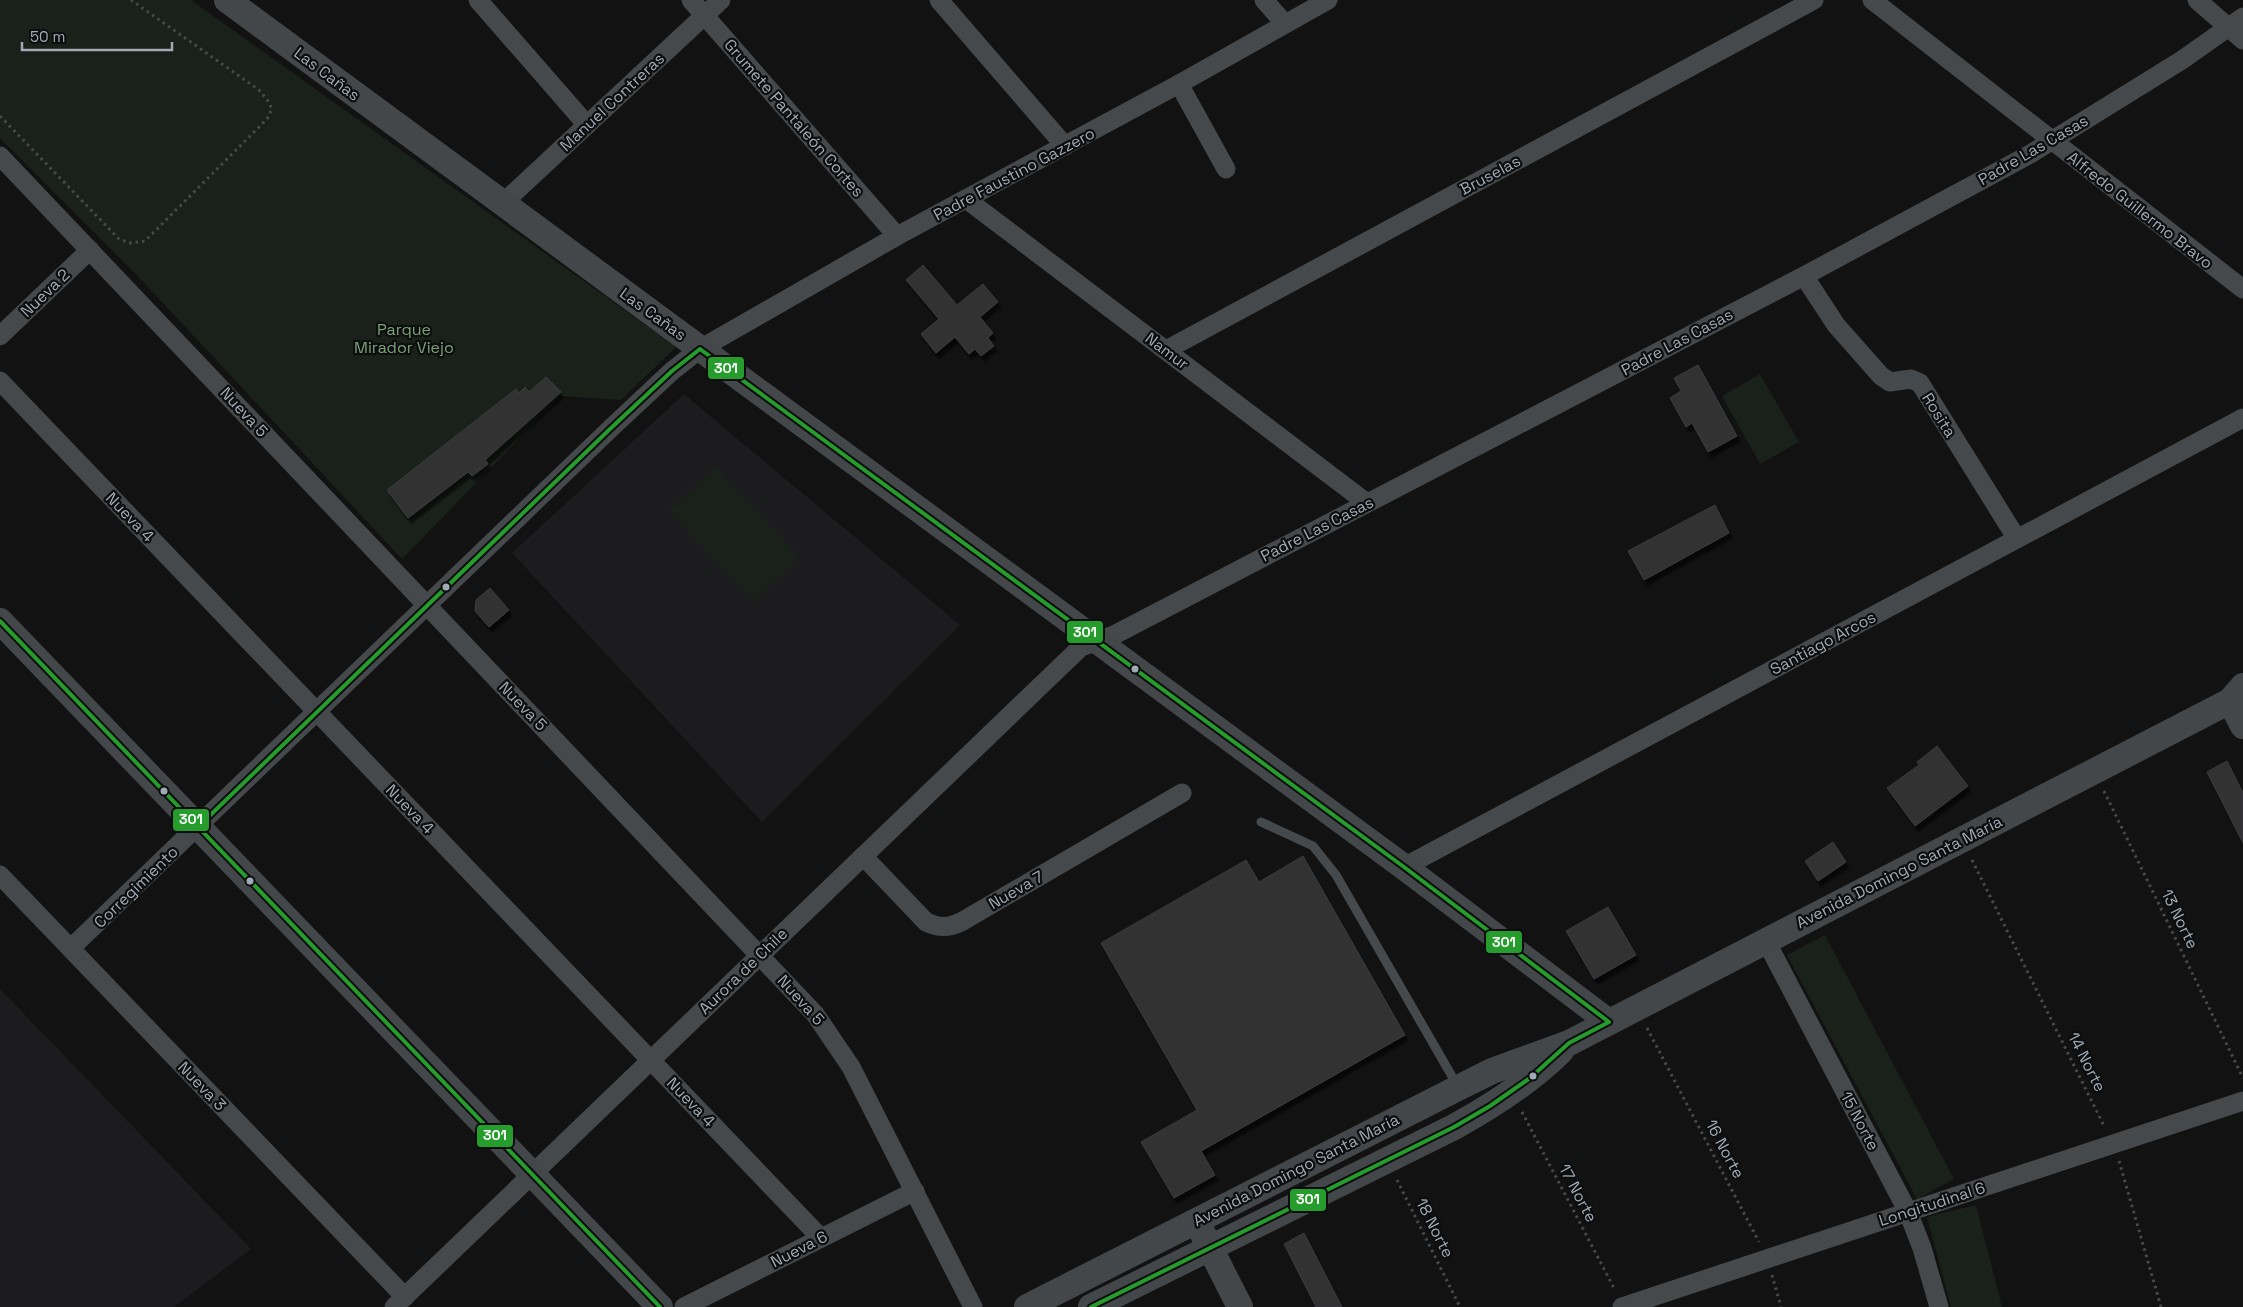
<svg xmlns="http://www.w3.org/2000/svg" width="2243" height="1307" viewBox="0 0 2243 1307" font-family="'Space Grotesk',sans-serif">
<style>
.built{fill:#1c1c1e}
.green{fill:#1a211a}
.building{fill:#313133;stroke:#3a3d3f;filter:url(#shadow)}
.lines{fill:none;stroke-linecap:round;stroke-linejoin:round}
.path{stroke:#474a4d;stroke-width:3;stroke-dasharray:2.5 4;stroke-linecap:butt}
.lane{stroke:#46494b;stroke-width:9}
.street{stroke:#46494b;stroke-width:19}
.secondary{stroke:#44474a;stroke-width:26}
.bus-1-casing{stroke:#0c0d0e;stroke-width:8}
.bus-1{stroke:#269c2c;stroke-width:4}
.bus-dot{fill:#a1abb5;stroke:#0c0d0e;stroke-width:2}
.labels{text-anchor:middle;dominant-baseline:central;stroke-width:4.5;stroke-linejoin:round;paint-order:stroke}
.street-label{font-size:16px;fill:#a1abb5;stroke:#0c0d0e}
.park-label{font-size:16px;fill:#7ba276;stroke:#0c0d0e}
.line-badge{stroke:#0c0d0e;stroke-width:2}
.badge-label{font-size:14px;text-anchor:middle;font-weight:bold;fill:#fff}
</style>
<defs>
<filter id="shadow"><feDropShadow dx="3" dy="5.5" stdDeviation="1" flood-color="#0009"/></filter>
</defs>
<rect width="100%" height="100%" fill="#121212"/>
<!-- built -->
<g class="built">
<path d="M684 394 960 625 762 822 512 553Z"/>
<path d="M0 989 251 1249 174 1307H0Z"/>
</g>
<!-- green -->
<g class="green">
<path d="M0 0H191L676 347 621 400 561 396 402 559 134 272 0 138Z"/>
<path d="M1760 374 1799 442 1760 464 1722 396Z"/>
<path d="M716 467 800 558 753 601 669 511Z"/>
<path d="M1825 935 1954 1179 1917 1199 1787 955Z"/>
<path d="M1976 1205 2002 1307H1951L1927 1217Z"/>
</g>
<!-- building -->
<g class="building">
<path d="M923 265 957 305 983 284 998 302 980 317 993 333 988 338 994 346 981 356 975 349 969 354 955 337 936 353 921 334 939 319 906 280Z"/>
<path d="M1698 365 1737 436 1708 452 1692 423 1686 427 1670 398 1681 391 1674 378Z"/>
<path d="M546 377 561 392 485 460 488 464 472 476 468 472 408 518 387 490 516 389 519 393 525 387 529 392Z"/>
<path d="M1715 505 1729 533 1644 580 1628 551Z"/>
<path d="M490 588 509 610 489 627 475 611 476 600Z"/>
<path d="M1937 746 1968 786 1915 826 1887 788 1919 765 1917 762Z"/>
<path d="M2227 761 2243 793V843L2207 772Z"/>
<path d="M1833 842 1846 862 1818 881 1805 861Z"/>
<path d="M1303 856 1405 1035 1201 1151 1215 1175 1174 1198 1141 1142 1197 1110 1101 943 1246 860 1259 882Z"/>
<path d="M1608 907 1636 955 1594 979 1566 931Z"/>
<path d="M1304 1233 1342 1307H1316L1284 1244Z"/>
</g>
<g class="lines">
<!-- path -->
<g class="path">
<path d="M0 116 119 239 130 243 145 241 267 119 272 109 268 101 259 90 131 0"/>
<path d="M2104 791 2243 1078"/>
<path d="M1972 860 2105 1128"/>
<path d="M1647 1028 1759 1242"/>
<path d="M1522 1112 1615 1290"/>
<path d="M2119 1161 2161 1307"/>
<path d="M1397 1180 1460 1307"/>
<path d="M1772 1275 1781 1307"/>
</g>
<!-- lane -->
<path class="lane" d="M1261 822 1313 846 1336 875 1457 1085"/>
<!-- street -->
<g class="street">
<path d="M478 0 587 125"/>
<path d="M691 0 897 236"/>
<path d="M939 0 1065 146"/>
<path d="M1264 0 1285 24"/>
<path d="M1872 0 2243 289"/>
<path d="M2197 0 2243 40"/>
<path d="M1179 84 1226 169"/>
<path d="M0 156 815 1014 851 1067 973 1307"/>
<path d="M966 199 1367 503"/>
<path d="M502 204 721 0"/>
<path d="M1804 276 1836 325 1881 376 1890 382 1911 379 1920 383 2017 539"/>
<path d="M0 336 90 250"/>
<path d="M1166 350 1814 0"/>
<path d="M0 381 821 1238"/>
<path d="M863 856 926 922C939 928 948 928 961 922L1182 793"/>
<path d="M1404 867 2243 418"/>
<path d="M0 875 405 1297"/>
<path d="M1766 941 1908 1212 1922 1248 1939 1307"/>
<path d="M71 948 610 429 672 371 700 349 897 236 1179 84 1328 0"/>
<path d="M394 1307 1081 647 1114 635 1804 276 2032 153 2182 60 2243 17"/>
<path d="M684 1307 915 1191"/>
<path d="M1622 1307 2243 1101"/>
</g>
<!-- secondary -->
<g class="secondary">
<path d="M227 0 1404 867 1609 1022"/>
<path d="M0 621 660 1307"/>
<path d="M2230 701 2243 726"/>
<path d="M1202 1232 1240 1307"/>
<path d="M1027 1307 1458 1088 1492 1071 1569 1043 2230 701 2243 686"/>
<path d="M1091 1307 1454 1127C1492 1106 1530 1082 1561 1051"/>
</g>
<defs>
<g id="bus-1">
<path d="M0 621 660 1307"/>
<path d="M198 827 610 429 672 371 700 349 1404 867 1609 1022 1569 1043 1530 1078 1490 1106 1454 1127 1091 1307"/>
</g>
</defs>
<!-- bus-1 casing -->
<use href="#bus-1" class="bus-1-casing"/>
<!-- bus-1 -->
<use href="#bus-1" class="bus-1"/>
</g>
<!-- markers -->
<g class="bus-dot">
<circle cx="446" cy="587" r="4.5"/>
<circle cx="1135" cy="669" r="4.5"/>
<circle cx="164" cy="791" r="4.5"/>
<circle cx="250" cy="881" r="4.5"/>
<circle cx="1533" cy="1076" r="4.5"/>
</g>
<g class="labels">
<!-- street labels -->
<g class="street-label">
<text transform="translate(327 74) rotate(37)">Las Cañas</text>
<text transform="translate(612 102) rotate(-43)">Manuel Contreras</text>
<text transform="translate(794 118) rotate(49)">Grumete Pantaleón Cortes</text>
<text transform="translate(2033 150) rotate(-30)">Padre Las Casas</text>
<text transform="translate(1014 174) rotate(-28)">Padre Faustino Gazzero</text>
<text transform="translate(1490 175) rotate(-28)">Bruselas</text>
<text transform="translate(2140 210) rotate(38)">Alfredo Guillermo Bravo</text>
<text transform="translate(45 293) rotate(-44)">Nueva 2</text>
<text transform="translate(653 314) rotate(36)">Las Cañas</text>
<text transform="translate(1677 342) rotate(-28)">Padre Las Casas</text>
<text transform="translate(1167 351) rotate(37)">Namur</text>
<text transform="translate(244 412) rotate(47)">Nueva 5</text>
<text transform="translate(1939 415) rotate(58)">Rosita</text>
<text transform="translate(130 517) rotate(46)">Nueva 4</text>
<text transform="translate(1317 529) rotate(-27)">Padre Las Casas</text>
<text transform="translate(1823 643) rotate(-28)">Santiago Arcos</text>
<text transform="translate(523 706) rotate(46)">Nueva 5</text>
<text transform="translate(410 809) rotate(46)">Nueva 4</text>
<text transform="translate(1899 872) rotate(-27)">Avenida Domingo Santa María</text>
<text transform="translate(136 887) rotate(-44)">Corregimiento</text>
<text transform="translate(1016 890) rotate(-30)">Nueva 7</text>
<text transform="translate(2180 919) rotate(64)">13 Norte</text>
<text transform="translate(743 971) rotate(-44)">Aurora de Chile</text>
<text transform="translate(801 1000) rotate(48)">Nueva 5</text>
<text transform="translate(2087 1062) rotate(63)">14 Norte</text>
<text transform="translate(202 1086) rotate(46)">Nueva 3</text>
<text transform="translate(691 1102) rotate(46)">Nueva 4</text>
<text transform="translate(1860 1121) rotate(62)">15 Norte</text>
<text transform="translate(1725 1149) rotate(62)">16 Norte</text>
<text transform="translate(1296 1170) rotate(-27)">Avenida Domingo Santa María</text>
<text transform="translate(1578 1193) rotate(62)">17 Norte</text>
<text transform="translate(1932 1204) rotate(-18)">Longitudinal 6</text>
<text transform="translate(1435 1228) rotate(63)">18 Norte</text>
<text transform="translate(799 1249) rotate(-27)">Nueva 6</text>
</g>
<!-- park labels -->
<g class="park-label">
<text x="404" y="329">Parque<tspan x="404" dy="18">Mirador Viejo</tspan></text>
</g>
</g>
<g class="line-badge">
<rect x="707" y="356" width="38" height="24" rx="5" fill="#269c2c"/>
<rect x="1066" y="620" width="38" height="24" rx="5" fill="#269c2c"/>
<rect x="172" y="808" width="38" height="24" rx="5" fill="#269c2c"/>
<rect x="1485" y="930" width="38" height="24" rx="5" fill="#269c2c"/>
<rect x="476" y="1124" width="38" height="24" rx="5" fill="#269c2c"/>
<rect x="1289" y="1188" width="38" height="24" rx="5" fill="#269c2c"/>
</g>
<g class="badge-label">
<text x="726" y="373">301</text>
<text x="1085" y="637">301</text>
<text x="191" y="824">301</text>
<text x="1504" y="947">301</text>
<text x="495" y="1140">301</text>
<text x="1308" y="1204">301</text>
</g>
<!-- scale -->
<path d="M22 42v8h150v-8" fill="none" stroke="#a1abb5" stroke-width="2.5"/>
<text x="30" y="42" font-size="15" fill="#a1abb5" stroke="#0c0d0e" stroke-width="4" paint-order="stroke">50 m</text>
</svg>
